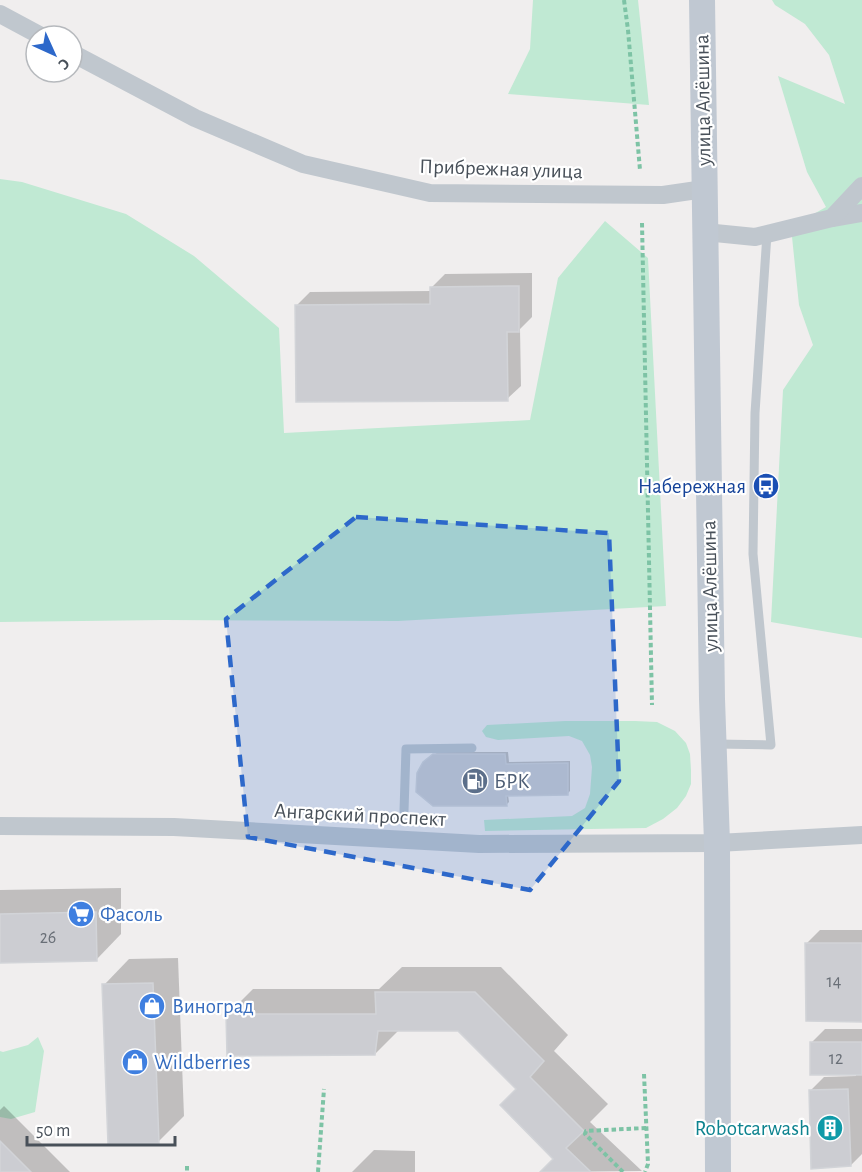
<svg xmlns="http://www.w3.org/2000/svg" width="862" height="1172" viewBox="0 0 862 1172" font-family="'Alegreya Sans',sans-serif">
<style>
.green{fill:#c0e9d3}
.shadow{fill:#0003}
.building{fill:#cccdd2;stroke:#d2d4d8;stroke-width:1.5}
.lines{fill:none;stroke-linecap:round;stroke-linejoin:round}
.path{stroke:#7dc3a5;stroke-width:4;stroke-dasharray:4.5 3;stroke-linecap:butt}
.lane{stroke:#c0c7ce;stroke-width:9}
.street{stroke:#c0c7ce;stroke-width:18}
.secondary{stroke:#c0c8d2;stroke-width:26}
.marked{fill:#2d68ca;fill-opacity:0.2;stroke:#2d68ca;stroke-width:4.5;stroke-dasharray:12 8;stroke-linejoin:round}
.labels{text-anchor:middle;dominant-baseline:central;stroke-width:4.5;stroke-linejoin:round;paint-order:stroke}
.number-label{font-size:18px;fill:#696f77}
.street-label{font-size:21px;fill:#485059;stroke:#fff}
.transit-label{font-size:21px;fill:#164399;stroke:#fff;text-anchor:end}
.service-label{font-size:21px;fill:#4e5e75;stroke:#fff;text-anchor:start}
.shop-label{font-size:21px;fill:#366cbe;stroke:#fff;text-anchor:start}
.culture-label{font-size:21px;fill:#0d838f;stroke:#fff;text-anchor:end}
</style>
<rect width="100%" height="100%" fill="#f0eeee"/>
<!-- green -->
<g class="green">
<path d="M533 0H638L649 105 508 94 530 49Z"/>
<path d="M772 0H862V638L771 622 783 390 813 345 799 305 791 227 826 207 807 172 778 76 845 104 829 55 805 24 775 5Z"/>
<path d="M0 179 22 182 126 214 194 256 279 328 284 433 530 420 558 278 605 221 648 258 666 606 398 621 164 620 0 622Z"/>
<path d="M565 721H635L657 722 675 731 686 743 690 754 691 770V784L686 796 677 808 663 819 646 828 485 831 484 820 572 816 585 808 590 794 592 767 590 755 582 741 569 736 498 740 486 737 482 731 487 725Z"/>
<path d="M38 1037 44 1051 35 1112 11 1119 0 1117V1051L3 1052 28 1045Z"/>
</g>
<!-- shadow -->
<g class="shadow">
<path d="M532 273V317L520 329 521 386 507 399 297 305 310 292 432 291V287L445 274Z"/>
<path d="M438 752H508L509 762 570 761V791L567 794 508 795 509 802 506 805 428 759Z"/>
<path d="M121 888V934L96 960 0 961V890Z"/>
<path d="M820 930H862V1021L806 944Z"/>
<path d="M178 958 184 1116 158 1142 104 985 129 959Z"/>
<path d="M402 967H501L568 1035 554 1051 608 1104 590 1122 642 1171 542 1172 555 1159 518 1089 459 1030H399L375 1054 227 1015 253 989H379Z"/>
<path d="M825 1029H862V1154L851 1165 810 1091 824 1077 856 1076V1074L811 1043Z"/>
<path d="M4 1106 70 1172H0V1110Z"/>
<path d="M374 1150 415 1151V1172H352Z"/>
</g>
<!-- building -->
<g class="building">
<path d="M519 286V332H507L508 401 296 402 295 305 430 304V287Z"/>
<path d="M433 754H505L506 764 568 763V795L506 796 507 806H433L416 792 417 773 423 762Z"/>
<path d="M96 912 97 961 0 963V914Z"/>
<path d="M805 943H862V1022L806 1021Z"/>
<path d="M153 983 159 1143 108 1144 102 984Z"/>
<path d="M375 992H475L544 1061 530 1077 584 1131 566 1148 591 1172H540L553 1159 500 1105 516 1089 458 1031H378L375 1055 227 1056 226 1014H376Z"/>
<rect x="810" y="1042" width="52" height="33"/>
<path d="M848 1089 851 1166 811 1169 809 1090Z"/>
<path d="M0 1141 31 1172H0Z"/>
</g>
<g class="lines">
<!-- path -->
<g class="path">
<path d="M624 0 628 30 640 170"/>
<path d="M642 223 652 705"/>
<path d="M644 1074 648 1164 645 1172"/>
<path d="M187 1166V1172"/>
<path d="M318 1172 324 1089"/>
<path d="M623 1172 585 1134 586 1131 646 1128"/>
</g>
<!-- lane -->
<g class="lane">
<path d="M716 744 771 745 753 554 755 413 767 234"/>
<path d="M404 811 406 749 472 748"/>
</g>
<!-- street -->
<g class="street">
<path d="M0 14 41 36"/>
<path d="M72 53 195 118 303 164 430 193 663 195 704 189"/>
<path d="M832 218 862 213"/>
<path d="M705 232 755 237 832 218 862 186"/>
<path d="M0 826 174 827 479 844 717 843 862 835"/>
</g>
<!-- secondary -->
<path class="secondary" d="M702 0 712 699 717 843 718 1172"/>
</g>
<!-- marked area -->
<path class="marked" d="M356 517 609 533 619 781 530 890 248 837 226 619Z"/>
<!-- icons -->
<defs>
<symbol id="bus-disc" viewBox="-11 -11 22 22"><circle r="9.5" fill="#1a4fb4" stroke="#fff"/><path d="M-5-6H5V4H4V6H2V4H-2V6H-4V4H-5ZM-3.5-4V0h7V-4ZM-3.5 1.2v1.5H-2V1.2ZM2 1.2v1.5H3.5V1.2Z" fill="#fff"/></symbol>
<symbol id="fuel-disc" viewBox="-11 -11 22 22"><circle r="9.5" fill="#5c6f8a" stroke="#fff"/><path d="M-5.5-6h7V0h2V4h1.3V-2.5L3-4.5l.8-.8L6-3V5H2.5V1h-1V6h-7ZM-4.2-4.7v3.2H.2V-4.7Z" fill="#fff"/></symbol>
<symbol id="supermarket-disc" viewBox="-11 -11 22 22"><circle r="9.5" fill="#3f7fe0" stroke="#fff"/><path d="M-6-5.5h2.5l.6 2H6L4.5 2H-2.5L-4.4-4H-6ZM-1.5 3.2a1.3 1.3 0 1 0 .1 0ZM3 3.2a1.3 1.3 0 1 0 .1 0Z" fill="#fff"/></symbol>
<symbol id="shop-disc" viewBox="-11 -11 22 22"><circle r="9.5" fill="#3f7fe0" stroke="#fff"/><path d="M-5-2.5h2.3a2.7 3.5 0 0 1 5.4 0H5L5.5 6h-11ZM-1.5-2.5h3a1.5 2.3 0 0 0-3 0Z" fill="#fff"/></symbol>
<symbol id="building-disc" viewBox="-11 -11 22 22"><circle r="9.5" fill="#0f9aa8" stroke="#fff"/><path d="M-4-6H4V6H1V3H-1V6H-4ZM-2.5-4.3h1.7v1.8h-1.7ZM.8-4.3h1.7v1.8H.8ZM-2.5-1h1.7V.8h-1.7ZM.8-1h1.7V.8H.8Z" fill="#fff"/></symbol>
</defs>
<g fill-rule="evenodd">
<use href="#bus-disc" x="751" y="471" width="30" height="30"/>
<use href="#fuel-disc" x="460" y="766" width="30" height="30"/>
<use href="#supermarket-disc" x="66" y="899" width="30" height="30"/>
<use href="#shop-disc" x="137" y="991" width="30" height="30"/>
<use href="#shop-disc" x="120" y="1047" width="30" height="30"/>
<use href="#building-disc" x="815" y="1113" width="30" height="30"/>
</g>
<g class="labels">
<!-- number labels -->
<g class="number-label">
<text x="48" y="938">26</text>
<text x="834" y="982">14</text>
<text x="836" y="1059">12</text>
</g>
<!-- street labels -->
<g class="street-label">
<text transform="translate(703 100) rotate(-91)">улица Алёшина</text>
<text transform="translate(501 169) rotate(2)">Прибрежная улица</text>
<text transform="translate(710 586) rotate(-91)">улица Алёшина</text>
<text transform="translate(360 815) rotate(3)">Ангарский проспект</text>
</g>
<!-- transit labels -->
<g class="transit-label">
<text x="746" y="486">Набережная</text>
</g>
<!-- service labels -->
<g class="service-label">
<text x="494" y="781">БРК</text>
</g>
<!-- shop labels -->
<g class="shop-label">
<text x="100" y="914">Фасоль</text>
<text x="172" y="1006">Виноград</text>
<text x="154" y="1062">Wildberries</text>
</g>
<!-- culture labels -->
<g class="culture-label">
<text x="810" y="1128">Robotcarwash</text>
</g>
</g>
<!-- north arrow -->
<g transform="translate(54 54) rotate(135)"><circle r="28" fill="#ffffff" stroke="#b6b9bd" stroke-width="1.5"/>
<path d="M0-4.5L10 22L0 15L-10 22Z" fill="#2d68ca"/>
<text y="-9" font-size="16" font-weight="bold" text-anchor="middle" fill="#485059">С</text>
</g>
<!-- scale -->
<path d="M27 1136v9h148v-9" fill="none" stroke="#485059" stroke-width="3"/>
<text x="36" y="1136" font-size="18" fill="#485059" stroke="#ffffff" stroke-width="4.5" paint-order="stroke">50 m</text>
</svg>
